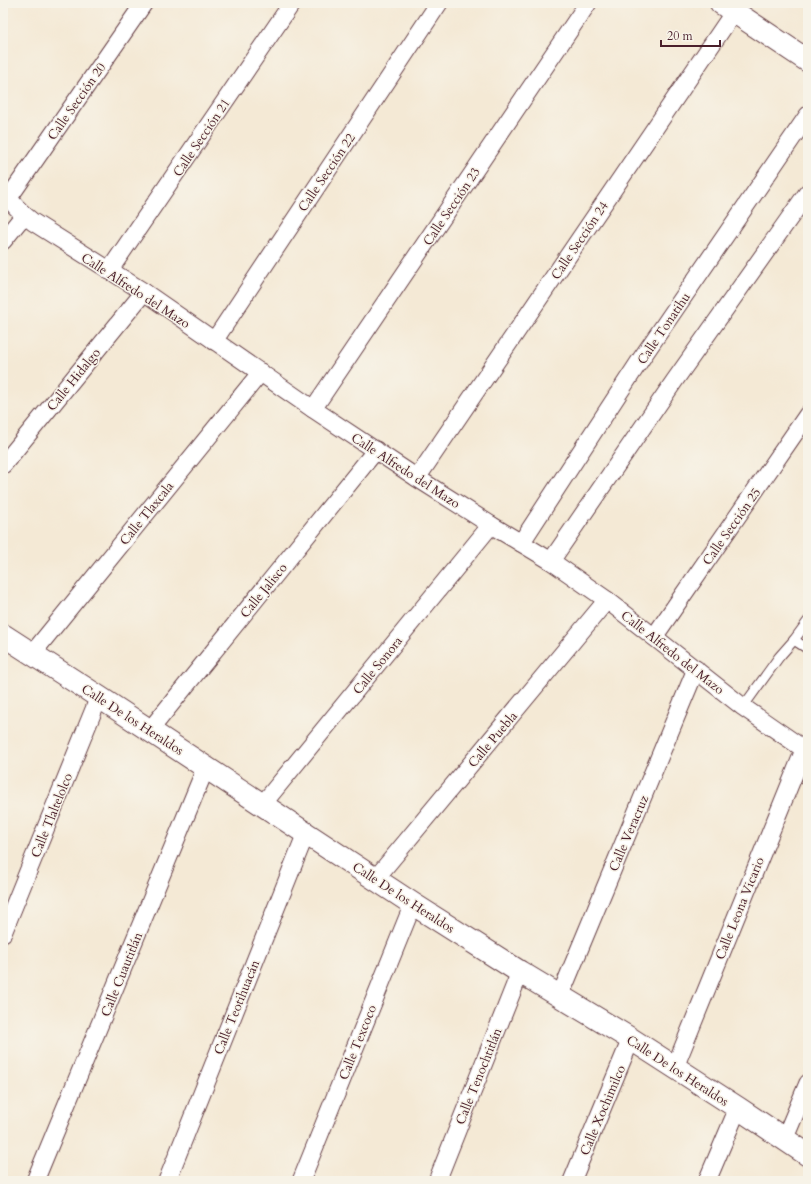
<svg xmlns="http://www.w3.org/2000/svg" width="811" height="1184" viewBox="0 0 811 1184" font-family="Cardo,serif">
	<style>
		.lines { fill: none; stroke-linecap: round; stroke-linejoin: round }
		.service-casing { stroke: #643d44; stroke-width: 11 }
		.minor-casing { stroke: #643d44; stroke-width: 19 }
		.tertiary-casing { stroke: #643d44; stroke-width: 24 }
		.service { stroke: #fff; stroke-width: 9 }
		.minor { stroke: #fff; stroke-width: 17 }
		.tertiary { stroke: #fff; stroke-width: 22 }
		.labels { text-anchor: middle; stroke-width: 3; stroke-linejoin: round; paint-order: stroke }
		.street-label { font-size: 13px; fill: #4a1f2b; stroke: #f7f3e8 }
	</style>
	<rect width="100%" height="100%" fill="#f7f3e8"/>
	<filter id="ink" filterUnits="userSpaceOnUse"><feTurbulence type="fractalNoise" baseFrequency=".025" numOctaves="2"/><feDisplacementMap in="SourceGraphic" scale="8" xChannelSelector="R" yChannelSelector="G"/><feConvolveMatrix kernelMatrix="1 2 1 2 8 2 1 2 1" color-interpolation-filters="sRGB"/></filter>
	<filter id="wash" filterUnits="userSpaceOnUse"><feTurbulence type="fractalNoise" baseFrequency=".012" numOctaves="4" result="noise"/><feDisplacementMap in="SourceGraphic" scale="16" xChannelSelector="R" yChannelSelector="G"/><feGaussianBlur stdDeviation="0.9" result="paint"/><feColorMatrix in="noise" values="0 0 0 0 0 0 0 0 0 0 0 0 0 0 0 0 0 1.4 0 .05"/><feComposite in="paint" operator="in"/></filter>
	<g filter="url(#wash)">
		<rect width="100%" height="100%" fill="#f4e9d5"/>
	</g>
	<g filter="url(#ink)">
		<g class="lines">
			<defs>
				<g id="service">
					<polyline points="794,640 808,649"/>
					<polyline points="743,707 779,657 794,640 808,621"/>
				</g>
				<g id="minor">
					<path d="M3 190C11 203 21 213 33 222L144 292 313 409 417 478 491 525 551 561 607 600 743 707 808 752"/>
					<polyline points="8,199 144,3"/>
					<polyline points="3,241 24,215"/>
					<polyline points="109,271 292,3"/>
					<polyline points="214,341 439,3"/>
					<polyline points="313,409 588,3"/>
					<polyline points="3,465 144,292"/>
					<polyline points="417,478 740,3"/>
					<polyline points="521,543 643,356 808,115"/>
					<polyline points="551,561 675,380 808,192"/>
					<polyline points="654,637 808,414"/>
					<polyline points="32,654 261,372"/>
					<polyline points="150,730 376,450"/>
					<polyline points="262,805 491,525"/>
					<polyline points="376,878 607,600"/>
					<polyline points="3,933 99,697"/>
					<polyline points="560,996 696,669"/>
					<polyline points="675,1067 804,750"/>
					<polyline points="784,1140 808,1083"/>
					<polyline points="35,1181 206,767"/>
					<polyline points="167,1181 306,833"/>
					<polyline points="301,1181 413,904"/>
					<polyline points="437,1181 520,972"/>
					<polyline points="572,1181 631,1039"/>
					<polyline points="707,1181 738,1108"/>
				</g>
				<g id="tertiary">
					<polyline points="721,3 808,61"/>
					<polyline points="3,635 99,697 413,904 520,972 631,1039 738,1108 808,1155"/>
				</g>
			</defs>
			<use href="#service" class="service-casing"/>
			<use href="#minor" class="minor-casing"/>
			<use href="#tertiary" class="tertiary-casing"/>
			<use href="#service" class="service"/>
			<use href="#minor" class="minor"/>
			<use href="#tertiary" class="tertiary"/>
		</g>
	</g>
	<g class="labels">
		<g class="street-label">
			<text transform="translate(76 101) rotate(-55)" y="5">Calle Sección 20</text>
			<text transform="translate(201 137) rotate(-56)" y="5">Calle Sección 21</text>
			<text transform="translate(326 172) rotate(-56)" y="5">Calle Sección 22</text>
			<text transform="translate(451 206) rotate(-56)" y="5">Calle Sección 23</text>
			<text transform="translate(579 240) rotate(-56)" y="5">Calle Sección 24</text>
			<text transform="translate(136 290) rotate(33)" y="5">Calle Alfredo del Mazo</text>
			<text transform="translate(663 328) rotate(-56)" y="5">Calle Tonatihu</text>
			<text transform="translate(73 379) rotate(-51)" y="5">Calle Hidalgo</text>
			<text transform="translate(406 470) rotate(33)" y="5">Calle Alfredo del Mazo</text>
			<text transform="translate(146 513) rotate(-51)" y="5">Calle Tlaxcala</text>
			<text transform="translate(731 526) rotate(-55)" y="5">Calle Sección 25</text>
			<text transform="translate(263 590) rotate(-51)" y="5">Calle Jalisco</text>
			<text transform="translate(673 652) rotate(38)" y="5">Calle Alfredo del Mazo</text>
			<text transform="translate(377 665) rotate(-51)" y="5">Calle Sonora</text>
			<text transform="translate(133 719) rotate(33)" y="5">Calle De los Heraldos</text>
			<text transform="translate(492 739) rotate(-50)" y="5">Calle Puebla</text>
			<text transform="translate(51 815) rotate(-68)" y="5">Calle Tlaltelolco</text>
			<text transform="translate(628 833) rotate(-67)" y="5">Calle Veracruz</text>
			<text transform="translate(404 897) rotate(33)" y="5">Calle De los Heraldos</text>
			<text transform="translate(739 908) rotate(-68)" y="5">Calle Leona Vicario</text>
			<text transform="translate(121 974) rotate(-68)" y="5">Calle Cuautitlán</text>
			<text transform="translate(236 1007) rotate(-68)" y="5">Calle Teotihuacán</text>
			<text transform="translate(357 1042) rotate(-68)" y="5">Calle Texcoco</text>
			<text transform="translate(678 1070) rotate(33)" y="5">Calle De los Heraldos</text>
			<text transform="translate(478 1076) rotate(-68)" y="5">Calle Tenochtitlán</text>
			<text transform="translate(602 1110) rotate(-67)" y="5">Calle Xochimilco</text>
		</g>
	</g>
	<rect width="811" height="1184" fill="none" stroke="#f7f3e8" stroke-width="16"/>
	<path d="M661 40v6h59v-6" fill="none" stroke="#4a1f2b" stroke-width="2"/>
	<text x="667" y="40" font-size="12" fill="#4a1f2b" stroke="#f7f3e8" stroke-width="3" paint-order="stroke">20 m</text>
</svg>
